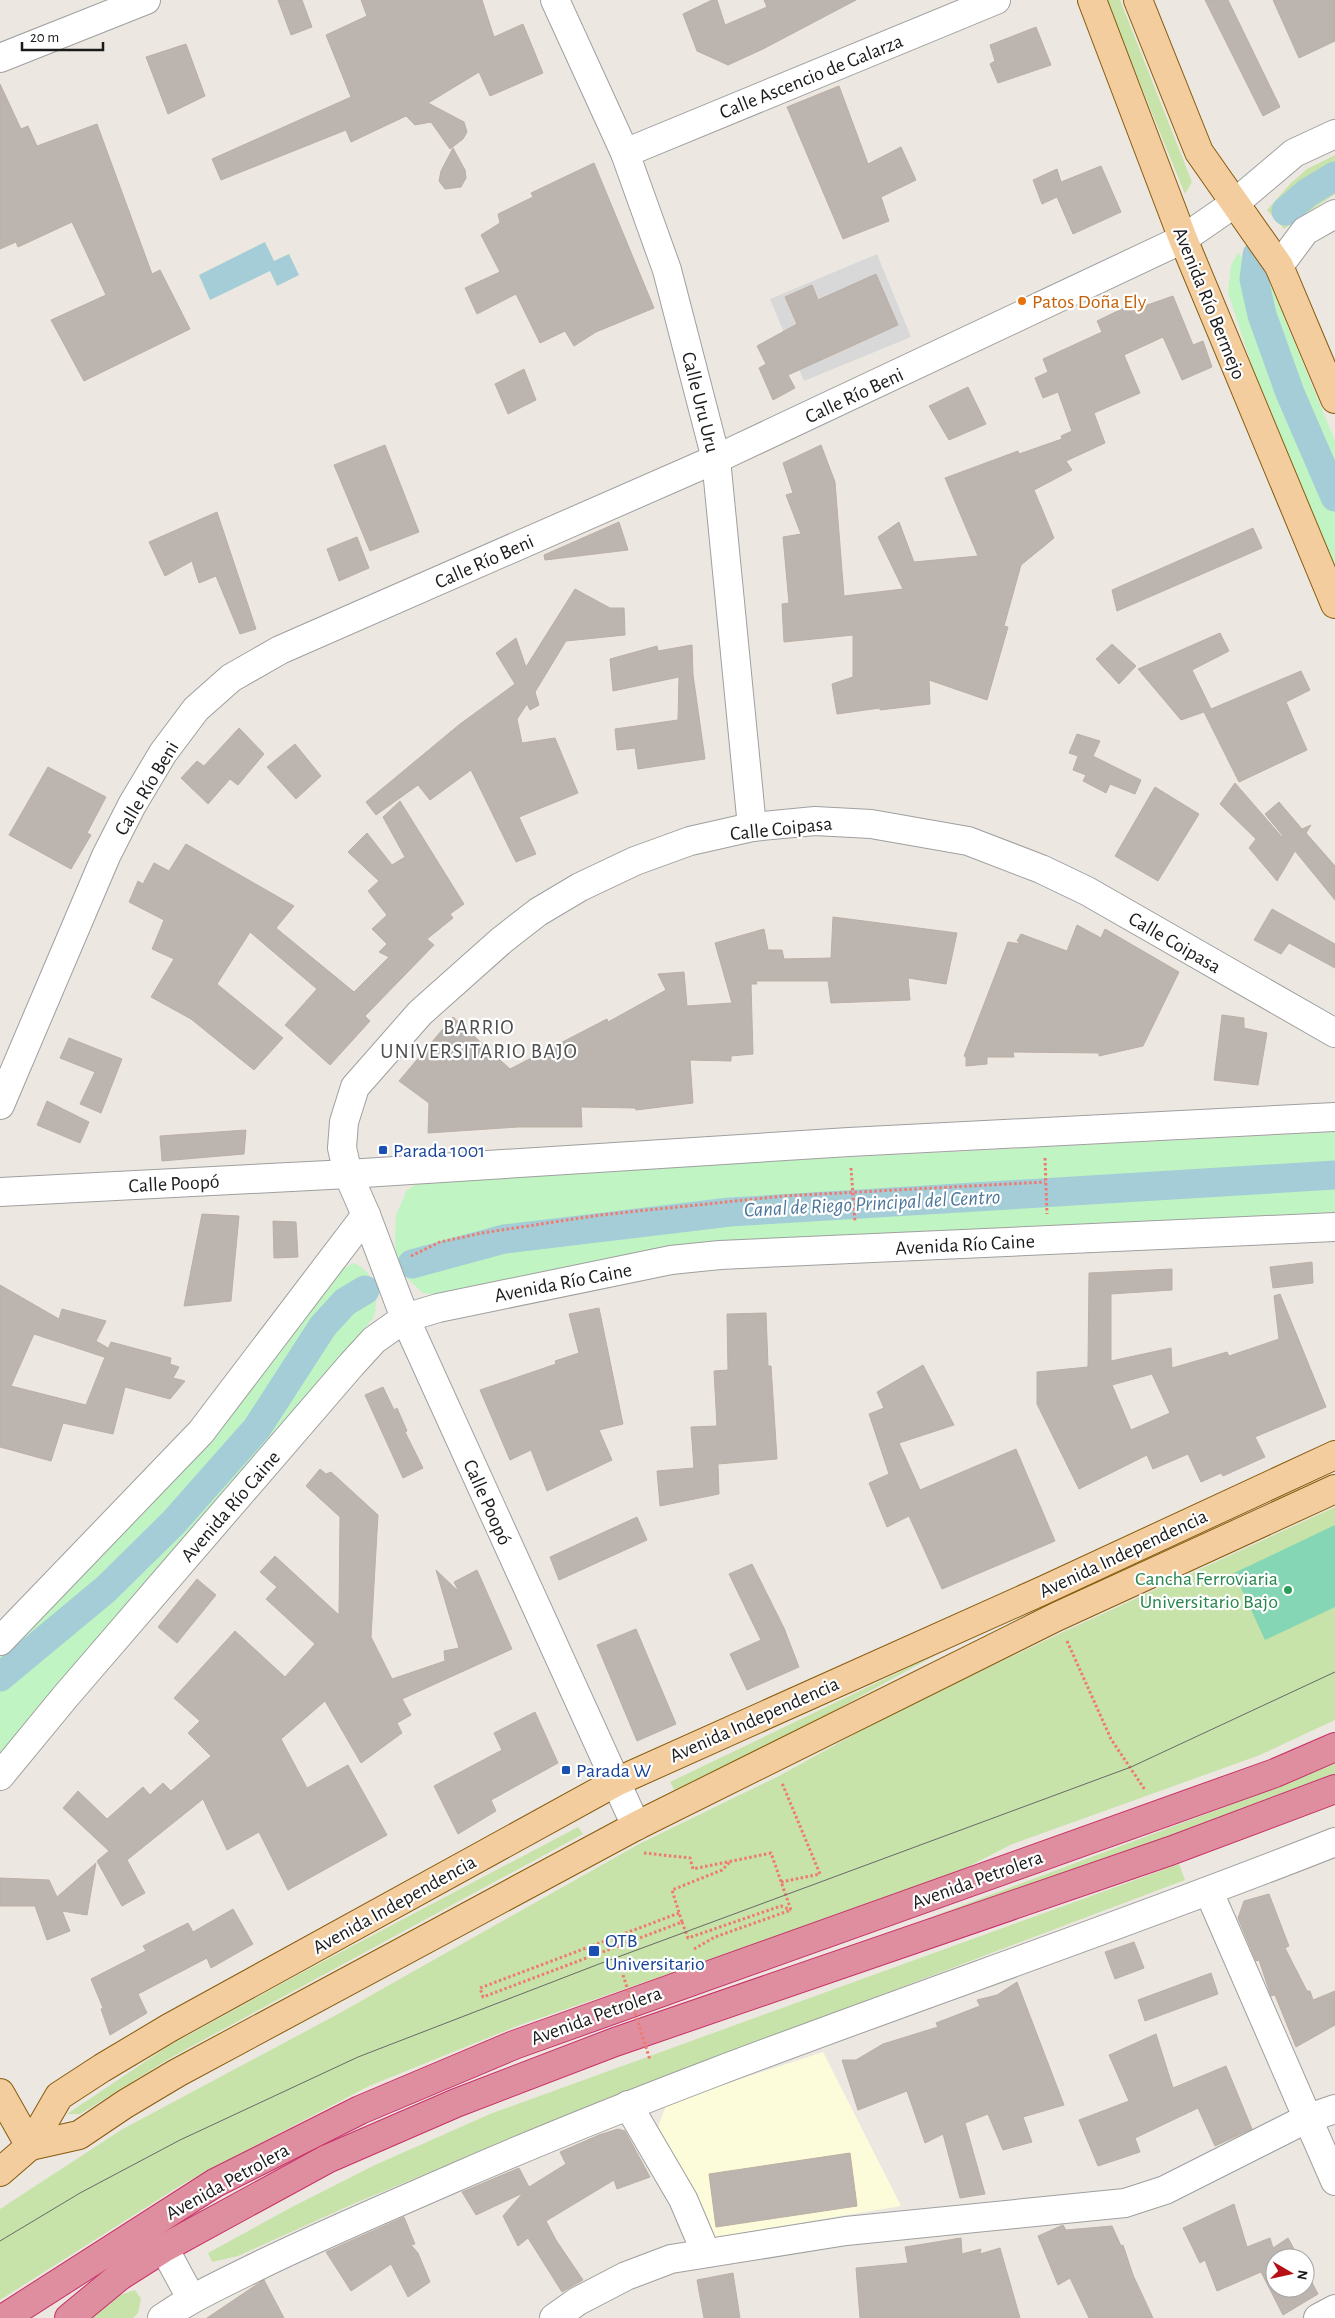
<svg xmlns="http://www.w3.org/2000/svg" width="1335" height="2318" viewBox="0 0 1335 2318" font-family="'Alegreya Sans',sans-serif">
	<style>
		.residential { fill: #d9d8d8 }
		.education { fill: #fcfbda }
		.grass { fill: #c7e3aa }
		.park { fill: #c0f4c3 }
		.pitch { fill: #84d6b5 }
		.water { fill: #a4cdd7 }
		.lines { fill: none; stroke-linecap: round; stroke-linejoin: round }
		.canal { stroke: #a4cdd7; stroke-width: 29 }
		.building { fill: #bcb4ae; stroke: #bcafa5; fill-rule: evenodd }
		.minor-casing { stroke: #9f9f9f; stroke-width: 30 }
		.major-casing { stroke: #875b0b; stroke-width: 30 }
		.highway-casing { stroke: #c83068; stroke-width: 30 }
		.path { stroke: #ee7a70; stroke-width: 3; stroke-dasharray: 2.5 2.5; stroke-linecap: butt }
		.minor { stroke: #fff; stroke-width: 28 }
		.major { stroke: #f4cd9e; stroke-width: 28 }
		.highway { stroke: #de8e9f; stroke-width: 28 }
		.tram { stroke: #696969; stroke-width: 1 }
		.path-bridge { stroke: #ee7a70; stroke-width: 3; stroke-dasharray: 2.5 2.5; stroke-linecap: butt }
		.food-dot { fill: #e8710a; stroke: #fff; stroke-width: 2 }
		.transit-dot { fill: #1a4fb4; stroke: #fff; stroke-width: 2 }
		.leisure-dot { fill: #2e9e5b; stroke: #fff; stroke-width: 2 }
		.labels { text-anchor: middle; stroke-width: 4.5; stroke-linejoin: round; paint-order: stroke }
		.street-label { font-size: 20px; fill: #1b1b1b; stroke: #fff }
		.food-label { font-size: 20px; fill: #c56008; stroke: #fff; text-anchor: start }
		.transit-label { font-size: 20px; fill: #164399; stroke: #fff; text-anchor: start }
		.leisure-label { font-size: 20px; fill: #27864d; stroke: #fff; text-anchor: end }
		.neighbourhood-label { font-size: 21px; letter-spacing: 1px; fill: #4e4e4e; stroke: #fff }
		.water-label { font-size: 21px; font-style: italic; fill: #4d769b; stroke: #fff }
	</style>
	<rect width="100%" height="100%" fill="#ece8e1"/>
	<polygon class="residential" points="877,254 911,337 804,381 770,299"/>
	<polygon class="education" points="823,2052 901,2206 710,2238 656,2133 667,2103"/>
	<g class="grass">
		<polygon points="1106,0 1120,0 1192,182 1185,194"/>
		<polygon points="1335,155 1335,194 1284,229 1267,210 1290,184 1307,169"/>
		<polygon points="1335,1507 1335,1720 1260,1755 1010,1845 947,1878 520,2025 369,2086 183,2184 0,2300 0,2209 121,2130 338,2014 639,1844 779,1776 895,1712 1063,1632"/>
		<polygon points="945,1650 830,1713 676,1793 670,1782"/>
		<polygon points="1335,1763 1335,1777 1166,1840 931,1917 1230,1805"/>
		<polygon points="578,1827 583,1834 172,2057 80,2114 67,2114 167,2047 305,1971"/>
		<polygon points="1179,1864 1185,1880 616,2095 353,2204 238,2256 212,2262 208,2253 292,2207 375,2165 490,2114"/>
		<polygon points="135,2290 141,2299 138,2313 133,2318 90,2318 120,2295"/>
	</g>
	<g class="park">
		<polygon points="1238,253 1272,288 1335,441 1335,568 1253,369 1228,293 1231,265"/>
		<polygon points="1335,1132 1335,1212 678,1248 534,1273 467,1290 437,1295 423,1293 407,1278 396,1253 395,1238 396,1215 407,1190 416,1184 433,1179"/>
		<path d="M354 1263C376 1273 379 1296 374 1317L0 1757V1655L121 1531 287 1342 344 1268Z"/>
	</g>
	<polygon class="pitch" points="1335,1525 1335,1607 1265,1640 1234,1573"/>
	<polygon class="water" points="265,242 274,261 289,254 299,275 277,286 270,271 210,300 199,275"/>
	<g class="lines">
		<g class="canal">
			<polyline points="1286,211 1307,193 1335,176"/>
			<polyline points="1257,255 1254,279 1262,315 1290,393 1335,497"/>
			<polyline points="412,1264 504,1239 730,1212 1335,1175"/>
			<polyline points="0,1677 106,1589 173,1523 257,1428 323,1326 345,1302 365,1290"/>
		</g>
	</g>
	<g class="building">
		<polygon points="278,0 302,0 312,27 291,35"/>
		<polygon points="361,0 482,0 494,37 523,24 543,73 490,96 479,72 428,103 464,122 467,132 463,139 450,149 431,122 415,125 406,116 351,142 346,130 221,180 212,159 351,97 326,35 367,16"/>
		<polygon points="712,0 717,0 725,25 767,7 764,0 856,0 763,49 728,65 697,51 683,14"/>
		<polygon points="1205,0 1228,0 1280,107 1263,116"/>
		<polygon points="1273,0 1335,0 1335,41 1299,58"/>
		<polygon points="1036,27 1051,65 998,83 990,64 995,61 990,45"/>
		<polygon points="186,44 205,96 168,114 146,57"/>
		<polygon points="0,84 21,129 28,126 37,146 97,124 152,274 160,270 190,329 84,381 51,320 106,295 72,222 18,247 16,242 0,249"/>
		<polygon points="839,86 868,164 901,147 916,180 881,197 889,221 843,239 787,107"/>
		<polygon points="453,148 465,170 466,178 461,187 445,189 439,181 441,171"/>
		<polygon points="594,163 654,308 596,332 574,346 565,331 540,343 516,294 477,314 465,288 500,272 481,235 500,223 498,214 533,197 531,193"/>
		<polygon points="1101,166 1121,212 1073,234 1057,197 1042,204 1033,180 1057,169 1061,182"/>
		<polygon points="876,274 898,325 788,375 795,388 773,400 759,368 766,364 757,346 797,324 785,297 812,285 818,300"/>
		<polygon points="1173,296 1193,345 1203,341 1212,367 1182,380 1163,337 1124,355 1140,393 1094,413 1105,443 1066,461 1072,470 1034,490 1054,538 1021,565 1004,626 1008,627 987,700 929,680 930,704 880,710 880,708 837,714 832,684 853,677 853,635 784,642 782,604 789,603 783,537 801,534 786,495 793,493 783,463 821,445 835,482 844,596 903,589 878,537 899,522 914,562 978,556 945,478 1018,451 1019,454 1062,439 1061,436 1072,431 1058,392 1043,398 1035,378 1048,372 1043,359 1102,332 1097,321 1128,306 1130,311"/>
		<polygon points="524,369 536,400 508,414 495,384"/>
		<polygon points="968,387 986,424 949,440 929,406"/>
		<polygon points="385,445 419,532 370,551 334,465"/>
		<polygon points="217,512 256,629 240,634 216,576 199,583 192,561 165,576 149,542"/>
		<polygon points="619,522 628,550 545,560 544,555"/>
		<polygon points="1253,528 1262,548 1117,611 1112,590"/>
		<polygon points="357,537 369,568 339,581 327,549"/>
		<polygon points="575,589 610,608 624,608 625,635 566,641 535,692 539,705 530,710 527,704 517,719 522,743 555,738 578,793 519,817 536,854 516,862 471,770 430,800 418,785 376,815 366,802 460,724 515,684 496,653 516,638 526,667"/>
		<polygon points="1220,633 1229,651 1192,670 1211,709 1301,671 1310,690 1286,702 1307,750 1239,782 1204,712 1181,720 1138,669"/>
		<polygon points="1112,644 1136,666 1119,684 1096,659"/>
		<polygon points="692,645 693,675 705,759 638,769 635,748 617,750 615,729 678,720 679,677 613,691 610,659 657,646 658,651"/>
		<polygon points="239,728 264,754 238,785 230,779 208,804 181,778 197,761 204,766"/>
		<polygon points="1077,734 1100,741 1093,756 1141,780 1135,794 1110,784 1106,793 1083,781 1086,775 1073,770 1078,756 1069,753"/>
		<polygon points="295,744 321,776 296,799 267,767"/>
		<polygon points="48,767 106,797 87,833 91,835 71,869 9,835"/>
		<polygon points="1235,783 1282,837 1283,836 1265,814 1279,802 1302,829 1311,825 1306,833 1335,866 1335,900 1295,851 1277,881 1249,848 1256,839 1220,804"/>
		<polygon points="1155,787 1199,814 1158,881 1115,856"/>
		<polygon points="400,801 464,904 450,914 453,918 427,939 434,945 365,1016 370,1021 330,1065 285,1025 317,989 250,932 217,984 283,1038 254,1070 191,1019 151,997 174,959 152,949 164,920 129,902 138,881 143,884 154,863 169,871 186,844 294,906 276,928 354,992 389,957 379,952 387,944 372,929 387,915 368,891 379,881 348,852 367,833 392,865 405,857 383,817"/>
		<polygon points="1272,909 1335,944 1335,968 1289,943 1281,954 1254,940"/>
		<polygon points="833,917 957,933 946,984 908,978 910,1000 831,1003 828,981 756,981 757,984 751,984 753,1054 731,1056 731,1061 690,1060 693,1103 636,1110 635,1108 581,1107 582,1127 518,1127 428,1133 429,1103 399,1081 453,1017 510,1069 607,1019 608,1022 666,990 658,974 684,972 687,1006 732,1003 715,943 764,929 768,950 782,950 784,959 831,958"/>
		<polygon points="1077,925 1101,938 1105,929 1179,972 1143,1046 1099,1056 1099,1053 1013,1052 1014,1057 987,1057 987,1064 966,1066 966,1057 964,1056 1008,942 1021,944 1017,941 1021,934 1067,951"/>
		<polygon points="1222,1015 1244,1018 1244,1028 1267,1033 1258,1085 1214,1080"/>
		<polygon points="69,1038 122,1059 101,1113 80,1104 95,1072 60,1058"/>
		<polygon points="47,1101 89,1122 80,1143 37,1125"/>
		<polygon points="246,1130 244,1154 162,1161 160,1136"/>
		<polygon points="202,1214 239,1216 231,1301 184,1306"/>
		<polygon points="273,1221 296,1222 298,1257 274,1258"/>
		<polygon points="1312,1262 1313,1283 1273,1288 1270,1267"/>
		<path d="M1172 1269V1290L1111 1294V1361L1171 1348 1172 1368 1227 1352 1229 1356 1279 1339 1274 1296 1280 1294 1326 1407 1255 1437 1265 1457 1223 1476 1221 1473 1201 1482 1188 1454 1153 1469 1147 1455 1079 1489 1037 1404V1372L1088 1367 1089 1273ZM1152 1374 1170 1413 1131 1430 1112 1385Z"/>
		<polygon points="0,1285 59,1319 62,1309 106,1321 96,1341 108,1348 104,1357 34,1334 11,1386 86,1405 111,1342 171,1358 170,1364 179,1367 173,1378 185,1381 170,1399 125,1387 113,1434 63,1423 51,1461 0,1447"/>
		<polygon points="599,1308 623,1424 599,1430 612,1460 547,1491 531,1450 510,1460 480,1390 556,1364 555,1361 579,1353 569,1314"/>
		<polygon points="766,1313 768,1366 771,1366 777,1459 718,1464 719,1494 660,1506 657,1471 694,1468 691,1427 717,1426 714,1371 728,1370 727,1314"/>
		<polygon points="923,1365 954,1425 899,1443 920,1490 1016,1449 1055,1541 942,1589 909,1516 887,1527 869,1483 889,1474 869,1414 884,1408 877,1392"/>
		<polygon points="383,1387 394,1410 397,1408 407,1431 405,1432 423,1468 403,1478 365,1395"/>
		<polygon points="320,1469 326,1474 331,1472 378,1515 371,1637 392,1679 445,1661 444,1651 459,1648 436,1570 459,1592 454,1582 477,1570 512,1649 402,1699 411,1715 397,1723 402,1733 361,1763 325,1701 281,1739 307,1788 348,1765 387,1835 288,1890 259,1832 227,1850 203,1799 127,1860 145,1893 122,1906 97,1861 109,1851 63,1808 78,1791 107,1819 143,1787 150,1795 163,1783 171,1791 211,1756 188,1733 200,1721 174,1698 235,1631 285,1677 315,1644 266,1599 277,1587 260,1572 275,1556 339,1615 340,1517 306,1486"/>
		<polygon points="637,1517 647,1540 559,1580 550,1557"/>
		<polygon points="752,1564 784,1628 799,1667 747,1690 730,1654 761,1640 729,1574"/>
		<polygon points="197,1579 216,1595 177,1643 158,1627"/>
		<polygon points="636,1629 676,1724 637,1741 597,1645"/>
		<polygon points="535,1712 558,1763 491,1800 496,1811 458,1834 434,1786 502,1750 494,1733"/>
		<polygon points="96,1863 87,1915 62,1911 70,1931 47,1940 35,1906 0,1906 0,1878 49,1880 57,1897"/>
		<polygon points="1269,1894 1289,1946 1285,1948 1307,1991 1310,1991 1313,2000 1335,1991 1335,2025 1296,2047 1275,1995 1271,1996 1259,1960 1256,1961 1238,1918 1244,1901"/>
		<polygon points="233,1909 253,1944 211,1968 207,1958 138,1994 147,2013 110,2035 101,2009 103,2008 91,1979 146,1951 143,1946 188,1923 193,1932"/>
		<polygon points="1134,1942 1144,1968 1115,1979 1105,1952"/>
		<polygon points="1211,1973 1218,1994 1145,2021 1138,2000"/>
		<polygon points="1017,1982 1064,2105 1023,2117 1032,2142 1003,2150 988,2114 965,2123 985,2194 960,2198 943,2134 925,2143 907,2091 858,2110 842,2060 856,2060 883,2044 938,2027 936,2023 980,2006 977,2000 997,1995"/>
		<polygon points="1156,2034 1173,2088 1226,2066 1252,2129 1215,2146 1198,2108 1135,2138 1140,2152 1098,2166 1079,2120 1129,2101 1109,2055"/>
		<polygon points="618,2129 625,2131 650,2177 617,2189 614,2180 546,2221 556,2240 583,2280 562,2292 528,2238 518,2246 503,2216 523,2193 476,2215 462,2192 519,2168 529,2187 566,2164 560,2152 599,2135"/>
		<polygon points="850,2153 857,2206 716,2227 709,2174"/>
		<polygon points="1234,2204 1247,2247 1270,2238 1273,2248 1288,2238 1299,2258 1275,2258 1275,2288 1305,2288 1305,2269 1318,2294 1283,2315 1261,2272 1217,2291 1205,2260 1200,2263 1183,2228"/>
		<polygon points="404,2217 415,2244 411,2245 418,2253 430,2282 408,2297 391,2264 351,2291 326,2252"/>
		<polygon points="1063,2225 1066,2230 1112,2226 1121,2246 1123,2245 1133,2275 1153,2318 1089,2318 1070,2278 1058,2285 1038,2236"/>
		<polygon points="961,2238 962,2254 981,2249 980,2254 1000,2248 1020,2318 860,2318 856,2268 908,2263 905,2247"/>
		<polygon points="733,2273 740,2318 704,2318 697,2280"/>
		<polygon points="264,2280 284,2318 207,2318 256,2285"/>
	</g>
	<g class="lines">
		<defs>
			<g id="minor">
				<polyline points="555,0 625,153 667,270 716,459 752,827"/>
				<polyline points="0,58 146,0"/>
				<polyline points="625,153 996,0"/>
				<polyline points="1279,266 1305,231 1335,214"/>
				<polyline points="0,1105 106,856 132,805 163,753 196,709 231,678 280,650 716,459 1183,239 1235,203 1294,153 1335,134"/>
				<polyline points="0,1192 348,1174 849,1142 1335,1117"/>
				<polyline points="0,1641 201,1432 366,1215"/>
				<polyline points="0,1776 65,1697 352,1364 374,1340 405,1318 438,1308 671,1260 720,1255 1335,1227"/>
				<polyline points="636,1826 405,1318 366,1215 348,1174 342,1148 344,1122 355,1087 420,1013 502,940 538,912 580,887 635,861 690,841 752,827 815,821 871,824 968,841 1041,869 1087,891 1335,1033"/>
				<polyline points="1209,1892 1335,2181"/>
				<polyline points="628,2105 683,2199 706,2253"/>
				<polyline points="164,2248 191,2298"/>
				<path d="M162 2318C194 2296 228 2281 262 2264 326 2233 390 2206 454 2178 742 2052 1043 1958 1335 1842"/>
				<polyline points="554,2318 578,2301 626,2276 671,2259 846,2231 1125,2203 1165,2190 1306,2119 1335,2109"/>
				<polyline points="1318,2318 1335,2309"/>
			</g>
			<g id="major">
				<polyline points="1092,0 1183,239 1335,604"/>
				<polyline points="1138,0 1199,152 1279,266 1335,399"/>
				<polyline points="0,2093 30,2146"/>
				<polyline points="30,2146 79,2135 125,2104 177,2073 636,1826 1056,1617 1335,1489"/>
				<polyline points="0,2172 30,2146 59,2096 102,2068 169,2028 616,1782 1044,1590 1335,1455"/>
			</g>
			<g id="highway">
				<polyline points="4,2318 215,2183 360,2110 514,2045 1275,1773 1335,1747"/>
				<polyline points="69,2318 120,2276 164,2248 327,2159 456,2103 615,2042 1170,1851 1335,1789"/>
			</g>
		</defs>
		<use href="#minor" class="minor-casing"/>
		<use href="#major" class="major-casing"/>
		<use href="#highway" class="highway-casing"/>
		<g class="path">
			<polyline points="1045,1158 1047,1214"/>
			<polyline points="851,1168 855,1222"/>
			<polyline points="411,1256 440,1242 482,1233 600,1215 784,1196 1045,1182"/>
			<polyline points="1067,1641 1111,1739 1145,1790"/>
			<polyline points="644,1853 690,1858 693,1869 771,1853 791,1910 715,1937 694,1949"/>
			<polyline points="781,1882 820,1874 782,1783"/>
			<polyline points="679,1913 480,1988 483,1997 682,1922 672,1890 722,1870 730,1862"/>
			<polyline points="682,1922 688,1938 781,1906 791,1910"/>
		</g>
		<use href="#minor" class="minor"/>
		<use href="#major" class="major"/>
		<use href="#highway" class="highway"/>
		<polyline class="tram" points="0,2241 80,2193 180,2140 358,2057 599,1964 1131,1767 1335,1672"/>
		<polyline class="path-bridge" points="623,1975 650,2060"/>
	</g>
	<circle class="food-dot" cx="1022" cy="301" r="5"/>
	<g class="transit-dot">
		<rect x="378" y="1145" width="10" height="10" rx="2.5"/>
		<rect x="561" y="1765" width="10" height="10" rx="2.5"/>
		<rect x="588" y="1945" width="12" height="12" rx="2.5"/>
	</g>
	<circle class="leisure-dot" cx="1288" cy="1590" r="5"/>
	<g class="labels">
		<g class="street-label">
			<text transform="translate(811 76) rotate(-22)" y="7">Calle Ascencio de Galarza</text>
			<text transform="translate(1210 303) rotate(68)" y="7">Avenida Río Bermejo</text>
			<text transform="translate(854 395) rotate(-25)" y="7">Calle Río Beni</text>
			<text transform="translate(701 402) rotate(76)" y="7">Calle Uru Uru</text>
			<text transform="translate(484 561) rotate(-24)" y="7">Calle Río Beni</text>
			<text transform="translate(146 788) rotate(-59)" y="7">Calle Río Beni</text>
			<text transform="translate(781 828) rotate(-6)" y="7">Calle Coipasa</text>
			<text transform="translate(1175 942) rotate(30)" y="7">Calle Coipasa</text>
			<text transform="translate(174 1183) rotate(-3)" y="7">Calle Poopó</text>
			<text transform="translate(965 1244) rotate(-3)" y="7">Avenida Río Caine</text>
			<text transform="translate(563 1282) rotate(-11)" y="7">Avenida Río Caine</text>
			<text transform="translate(488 1502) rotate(66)" y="7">Calle Poopó</text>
			<text transform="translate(230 1506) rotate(-49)" y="7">Avenida Río Caine</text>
			<text transform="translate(1123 1553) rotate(-25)" y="7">Avenida Independencia</text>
			<text transform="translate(754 1719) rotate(-24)" y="7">Avenida Independencia</text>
			<text transform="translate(977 1879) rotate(-20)" y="7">Avenida Petrolera</text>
			<text transform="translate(394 1904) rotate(-29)" y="7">Avenida Independencia</text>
			<text transform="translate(596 2015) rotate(-20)" y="7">Avenida Petrolera</text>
			<text transform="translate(227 2181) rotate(-29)" y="7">Avenida Petrolera</text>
		</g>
		<g class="food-label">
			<text x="1032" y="308">Patos Doña Ely</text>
		</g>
		<g class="transit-label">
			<text x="393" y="1157">Parada 1001</text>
			<text x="576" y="1777">Parada W</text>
			<text x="605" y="1947">OTB<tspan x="605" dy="23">Universitario</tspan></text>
		</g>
		<g class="leisure-label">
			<text x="1278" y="1585">Cancha Ferroviaria<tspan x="1278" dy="23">Universitario Bajo</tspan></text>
		</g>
		<g class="neighbourhood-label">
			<text x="479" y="1034">BARRIO<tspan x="479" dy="24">UNIVERSITARIO BAJO</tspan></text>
		</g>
		<g class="water-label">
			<text transform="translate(872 1203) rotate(-3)" y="7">Canal de Riego Principal del Centro</text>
		</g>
	</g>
	<g transform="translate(1290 2273) rotate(99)"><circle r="24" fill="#ffffff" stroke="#a4a4a4"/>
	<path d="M0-4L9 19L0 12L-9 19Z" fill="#b70f13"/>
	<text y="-8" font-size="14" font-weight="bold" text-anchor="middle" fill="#1b1b1b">N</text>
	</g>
	<path d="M22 42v8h81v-8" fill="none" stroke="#1b1b1b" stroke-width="2.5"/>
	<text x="30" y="42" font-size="15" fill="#1b1b1b" stroke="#ffffff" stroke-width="4" paint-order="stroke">20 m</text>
</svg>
